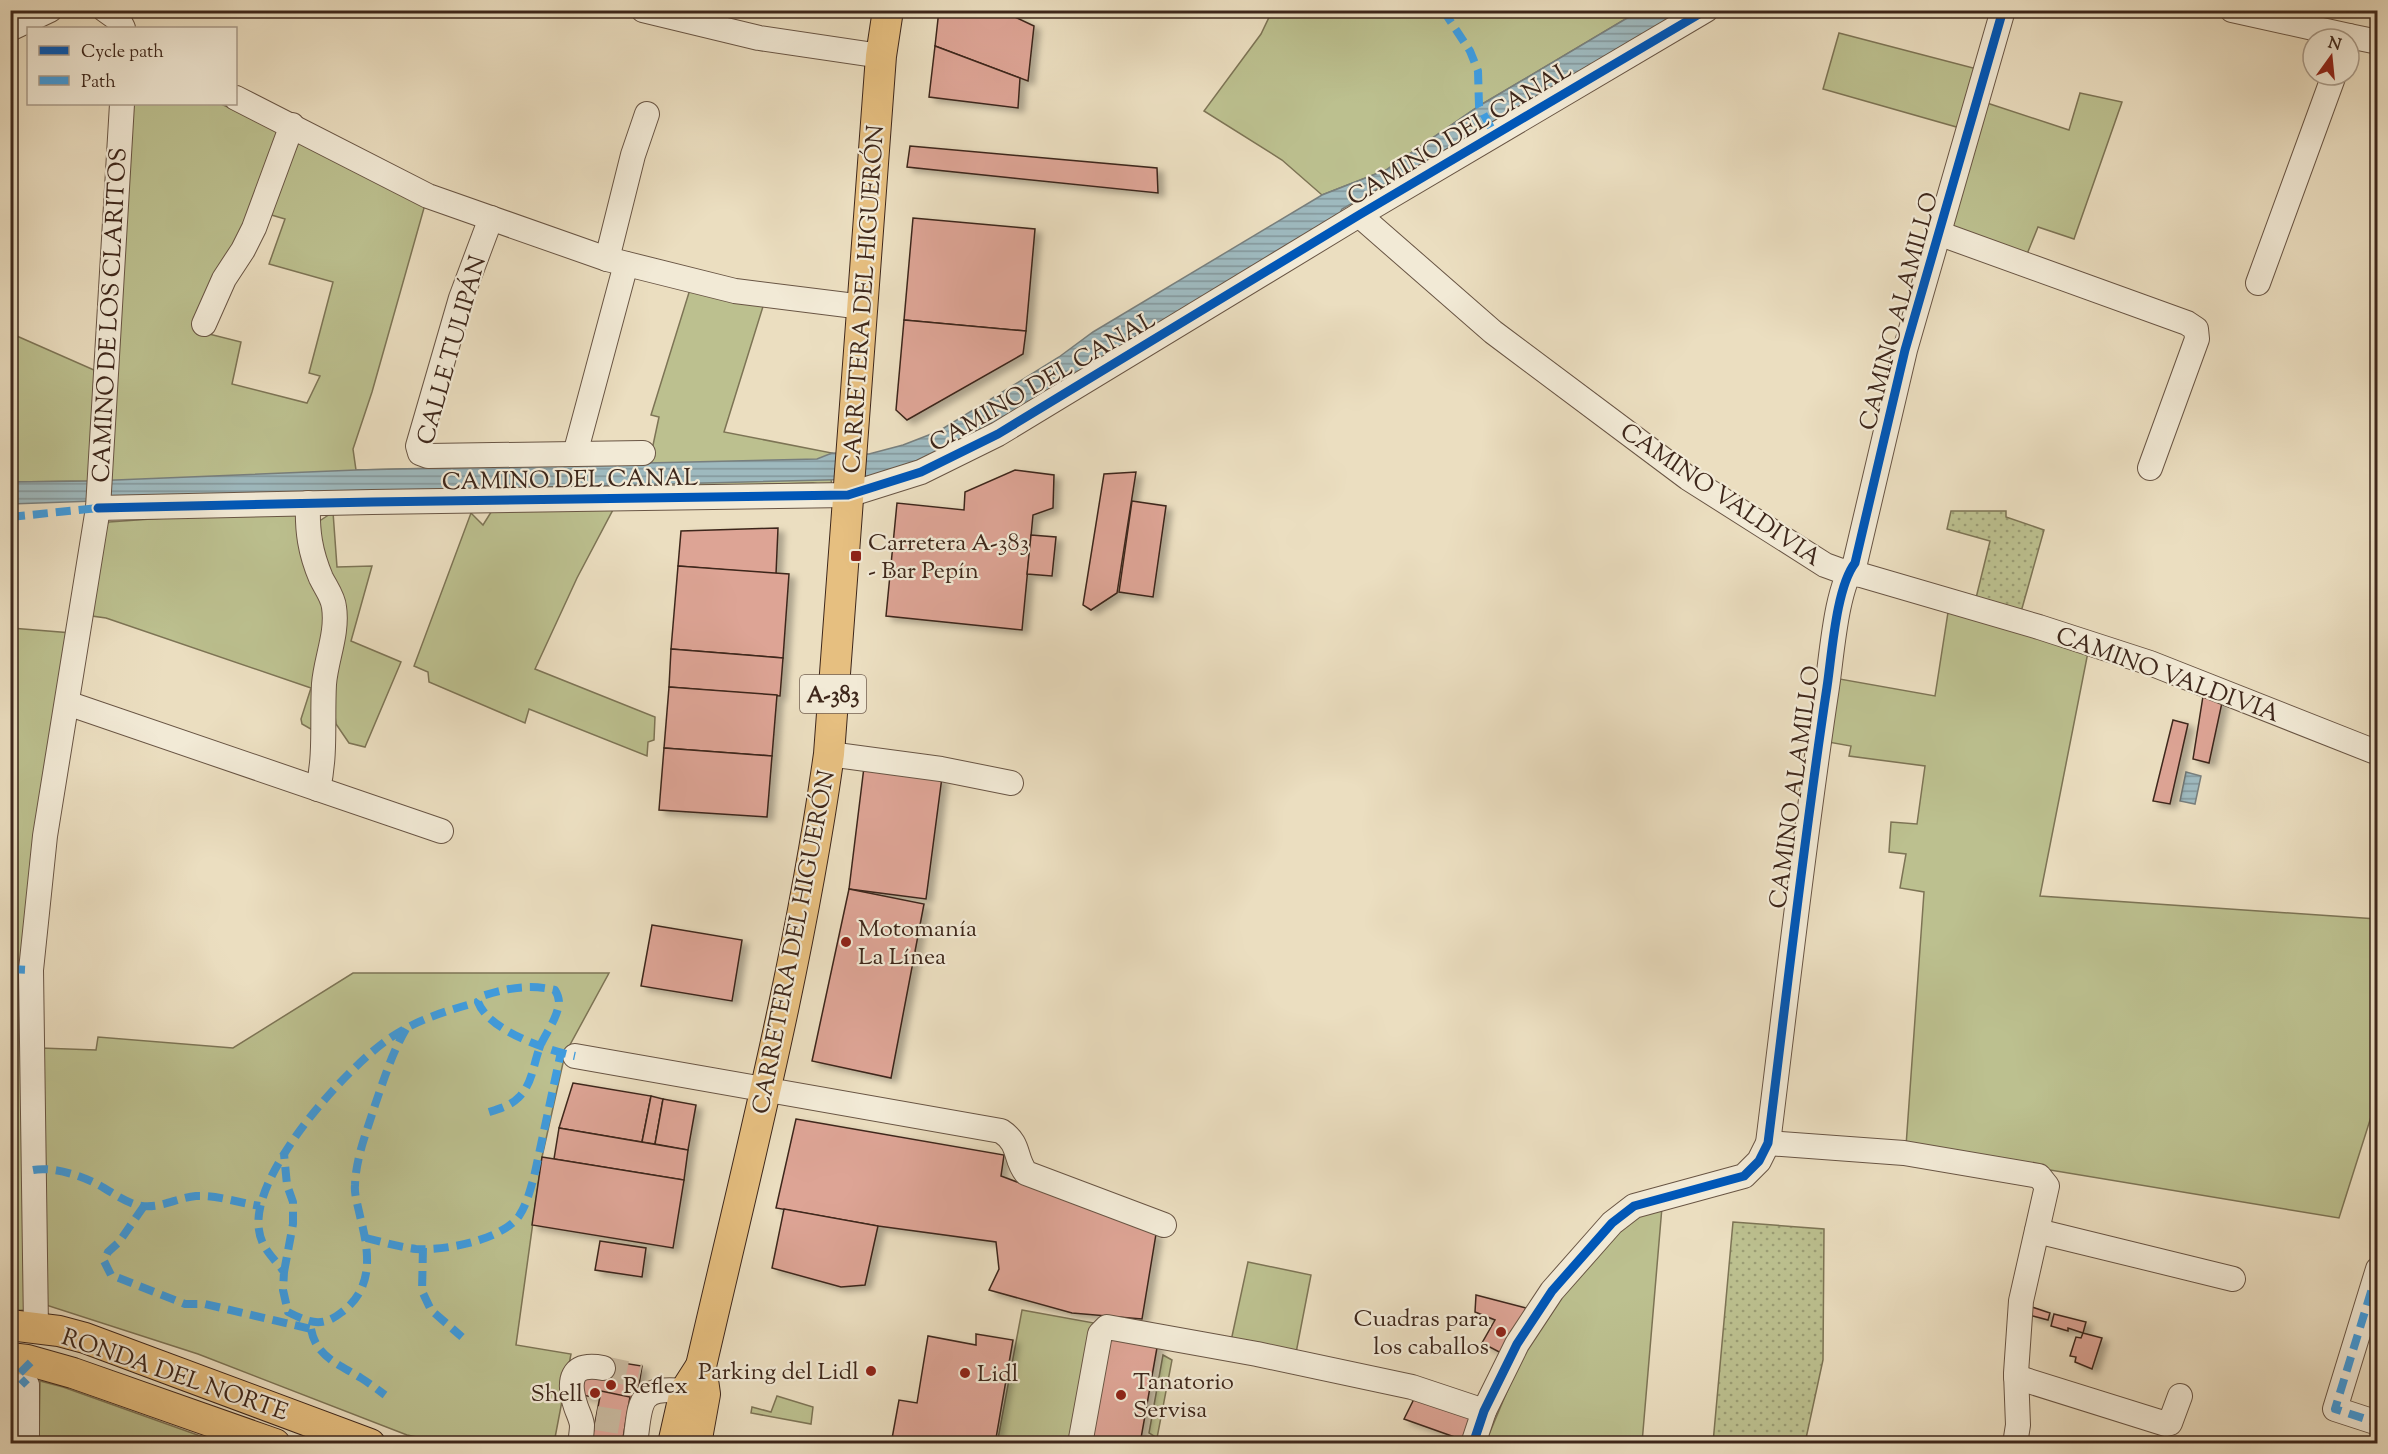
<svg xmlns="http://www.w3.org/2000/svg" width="2388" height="1454" viewBox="0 0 2388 1454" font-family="'Sorts Mill Goudy',serif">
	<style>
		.green { fill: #bcc08f; stroke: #7d7455; stroke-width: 1.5 }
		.garden { fill: url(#garden-dots); stroke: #7d7455; stroke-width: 1.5 }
		.water { fill: url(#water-rules); stroke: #787f7d; stroke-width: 1.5 }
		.building { fill: #dda495; stroke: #3e271b; stroke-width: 1.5; filter: url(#shadow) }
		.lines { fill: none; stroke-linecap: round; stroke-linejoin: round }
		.minor-tunnel { stroke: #c8b99f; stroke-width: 24; stroke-dasharray: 24 12; stroke-linecap: butt }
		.minor-casing { stroke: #695544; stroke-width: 26 }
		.major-casing { stroke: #3e271b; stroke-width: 32 }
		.minor { stroke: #f2ead6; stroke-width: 24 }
		.major { stroke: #e6bf80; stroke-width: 30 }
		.quiet { stroke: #3f9cdf; stroke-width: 8; stroke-dasharray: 15 8; stroke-linecap: butt }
		.cycleway-casing { stroke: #f2ead6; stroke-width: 13 }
		.cycleway { stroke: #0057b8; stroke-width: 9 }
		.poi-dot { fill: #8f2418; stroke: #f2ead6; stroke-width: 2 }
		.labels { text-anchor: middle; stroke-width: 4.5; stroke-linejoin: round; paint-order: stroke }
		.shield { fill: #f2ead6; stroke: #746253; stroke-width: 1.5 }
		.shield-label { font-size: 22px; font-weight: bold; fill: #3e271b }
		.street-label { font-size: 24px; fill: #3e271b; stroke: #f2ead6 }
		.poi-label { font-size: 24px; fill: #3e271b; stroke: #f2ead6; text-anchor: start }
	</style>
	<defs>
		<pattern id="garden-dots" width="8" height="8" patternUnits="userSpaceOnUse" patternTransform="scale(1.5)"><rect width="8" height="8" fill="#bcc08f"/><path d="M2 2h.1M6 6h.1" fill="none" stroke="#9a9c74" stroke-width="1.8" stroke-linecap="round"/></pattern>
		<pattern id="water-rules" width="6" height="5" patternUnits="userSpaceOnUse" patternTransform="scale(1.5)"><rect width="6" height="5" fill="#9eb9be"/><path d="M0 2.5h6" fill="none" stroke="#82969a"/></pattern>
		<filter id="shadow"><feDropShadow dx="6" dy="4" stdDeviation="3" flood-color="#0004"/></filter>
	</defs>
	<rect width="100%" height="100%" fill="#ebdec0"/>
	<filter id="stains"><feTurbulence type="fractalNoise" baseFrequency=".00333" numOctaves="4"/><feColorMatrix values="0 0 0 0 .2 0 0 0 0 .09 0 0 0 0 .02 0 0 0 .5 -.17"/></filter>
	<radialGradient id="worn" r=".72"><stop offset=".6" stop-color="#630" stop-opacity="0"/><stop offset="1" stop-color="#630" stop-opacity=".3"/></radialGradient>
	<g class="green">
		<polygon points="1272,11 1639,11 1479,106 1386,170 1322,195 1282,160 1204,111 1261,34"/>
		<polygon points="1839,33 1977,69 1960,128 1823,89"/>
		<polygon points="2080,93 2122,102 2074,239 2038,227 2025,259 1949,229 1984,102 2069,130"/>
		<polygon points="127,104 221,104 282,131 201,332 241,342 232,384 307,403 320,376 309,373 333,282 269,264 285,219 268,214 300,139 426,201 372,392 353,449 356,470 649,464 659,417 651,415 691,286 765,300 724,432 832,453 830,472 832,486 813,483 102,503"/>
		<polygon points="10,333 94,370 91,481 11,482"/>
		<polygon points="615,506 577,578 535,669 655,717 654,740 648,742 647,756 529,709 525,723 429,682 428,672 414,666 471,513 483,525 493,509"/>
		<polygon points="277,510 293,513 300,519 328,599 316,732 302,724 301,719 311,688 106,618 92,616 99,532 109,522"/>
		<polygon points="333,512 337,567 372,566 351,641 401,662 365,747 349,743 336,724 331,682 325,576 318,522"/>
		<polygon points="1949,606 2089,647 2040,896 2377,919 2377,1098 2339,1218 1906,1146 1924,892 1900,888 1906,854 1889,852 1891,822 1917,824 1925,766 1849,756 1851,746 1828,742 1840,679 1935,696"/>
		<polygon points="11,628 72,633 52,745 25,1310 11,1311"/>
		<polygon points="353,973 609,973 565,1054 542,1157 516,1345 571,1354 554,1443 446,1443 407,1435 198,1354 46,1305 41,1048 96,1050 98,1037 233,1048"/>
		<polygon points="1662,1207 1642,1443 1485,1444 1526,1346 1569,1286 1625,1226 1639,1215"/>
		<polygon points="1248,1262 1311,1275 1296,1353 1231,1341"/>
		<polygon points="1022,1310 1094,1323 1072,1443 997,1444"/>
		<polygon points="1163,1355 1172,1360 1157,1438 1149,1433"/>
		<polygon points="40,1381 63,1387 220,1443 39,1443"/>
		<polygon points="777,1396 813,1407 811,1424 751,1413 752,1407 771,1412"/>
	</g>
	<g class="garden">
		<polygon points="1951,511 2006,511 2006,517 2044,530 2021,612 1976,598 1990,541 1947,529"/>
		<polygon points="1733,1222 1824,1229 1823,1360 1805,1443 1713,1443"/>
	</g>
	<g class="water">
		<polygon points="1639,11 1690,11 1342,209 1339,215 978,439 866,479 345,492 11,504 10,482 91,481 356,470 817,459 832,453 869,454 903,445 939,431 1059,357 1093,332 1322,195 1386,170 1479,106"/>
		<polygon points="2186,772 2201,776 2195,804 2180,801"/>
	</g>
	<g class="building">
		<polygon points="939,10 1000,10 1034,26 1028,81 935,46"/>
		<polygon points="935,46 1020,78 1018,108 929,97"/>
		<polygon points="910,146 1157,168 1158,193 907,167"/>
		<polygon points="913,218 1035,229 1026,331 904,320"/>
		<polygon points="904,320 1026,331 1023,354 907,420 896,410"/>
		<polygon points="1015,470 1054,475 1053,508 1033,515 1022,630 886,616 897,503 964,510 965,492"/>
		<polygon points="1136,472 1117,593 1091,610 1083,605 1104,474"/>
		<polygon points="1132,501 1166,506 1153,597 1119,592"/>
		<polygon points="778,528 776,574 678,566 681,531"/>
		<polygon points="1031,535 1056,537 1052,576 1027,574"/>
		<polygon points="678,566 789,574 783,658 671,649"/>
		<polygon points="671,649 783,658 780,696 669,687"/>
		<polygon points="669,687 777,695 772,756 664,748"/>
		<polygon points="2204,690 2223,698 2209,763 2193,759"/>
		<polygon points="2173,720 2188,724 2170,804 2153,801"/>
		<polygon points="664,748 772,756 767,817 659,810"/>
		<polygon points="864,767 942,777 926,899 849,889"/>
		<polygon points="849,889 924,904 891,1078 812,1061"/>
		<polygon points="652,925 742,940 732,1001 641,986"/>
		<polygon points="573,1083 651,1096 642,1142 559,1128"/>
		<polygon points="651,1096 663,1099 655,1144 642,1142"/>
		<polygon points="663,1099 696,1105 688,1150 655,1144"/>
		<polygon points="796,1119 1004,1155 1001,1176 1156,1234 1142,1319 1072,1313 989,1290 999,1269 996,1242 878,1226 776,1208"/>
		<polygon points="559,1128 688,1150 684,1180 554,1159"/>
		<polygon points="542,1157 684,1180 673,1248 532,1225"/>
		<polygon points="784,1209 878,1226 865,1285 841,1287 772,1268"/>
		<polygon points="600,1241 646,1248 642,1277 595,1270"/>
		<polygon points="1476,1295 1526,1308 1503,1354 1482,1343 1495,1320 1475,1312"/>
		<polygon points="2032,1307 2050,1313 2048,1320 2029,1315"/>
		<polygon points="2054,1314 2086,1322 2083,1333 2068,1328 2068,1331 2051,1326"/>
		<polygon points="1110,1333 1158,1342 1140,1444 1084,1444"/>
		<polygon points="2083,1333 2102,1338 2092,1369 2075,1362 2076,1357 2070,1356 2076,1337 2081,1338"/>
		<polygon points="976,1334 1013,1340 995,1444 891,1444 899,1400 917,1403 928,1336 976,1345"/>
		<polygon points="604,1360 642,1366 636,1404 581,1395 586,1372"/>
		<polygon points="10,1378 16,1378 15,1406 10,1406"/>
		<polygon points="601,1391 630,1397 622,1444 591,1444"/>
		<polygon points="1415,1397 1471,1416 1463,1440 1404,1419"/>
		<polygon points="10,1406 15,1406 16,1426 10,1426"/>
		<rect x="10" y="1426" width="6" height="18"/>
		<polygon points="2024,1436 2048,1444 2024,1444"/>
	</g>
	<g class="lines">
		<g class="minor-tunnel">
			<polyline points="603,1368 640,1376"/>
			<polyline points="596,1418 626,1423"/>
		</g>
		<defs>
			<g id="minor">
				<polyline points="105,10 119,20 123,28"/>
				<polyline points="643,10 759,38 881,56"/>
				<polyline points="2232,10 2349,36 2348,39"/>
				<polyline points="10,29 50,10"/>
				<polyline points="2349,36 2378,42"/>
				<polyline points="236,98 428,196 607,259 735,291 863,307"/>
				<polyline points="1359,215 1493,332 1688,478 1825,565 1847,573 1861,575 2039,627 2150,663 2378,753"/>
				<polyline points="491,218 461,298 418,446 420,453 428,456 643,453"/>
				<polyline points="1938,233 2187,323 2196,329 2197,339 2150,468"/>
				<polyline points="607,259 633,155 647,114"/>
				<polyline points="2258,283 2334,75"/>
				<polyline points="204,324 224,279 243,250 254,228 292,125"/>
				<polyline points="575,454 626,264"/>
				<path d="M308 503C307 531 310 552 321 578 326 588 333 597 334 607 338 633 326 659 324 684 322 720 326 754 318 789"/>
				<polyline points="98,508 372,502 848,495 921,472 998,434 1359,215 1706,10"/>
				<polyline points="67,703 441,831"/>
				<polyline points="829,754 941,769 1011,783"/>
				<path d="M575 1056 1001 1131C1021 1144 1014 1158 1026 1173L1164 1225"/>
				<polyline points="1768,1143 1904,1153 2039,1176 2047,1186 2021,1301 2016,1373 2018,1425 2015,1444"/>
				<polyline points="2037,1231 2233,1279"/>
				<polyline points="2378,1269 2335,1409 2378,1423"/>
				<polyline points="36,1328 31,970 45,836 98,508 122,104"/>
				<polyline points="2016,1377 2166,1424 2170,1423 2180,1396"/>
				<polyline points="21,1379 27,1385 27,1444"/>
				<path d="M580 1444C581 1437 582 1431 582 1425 581 1418 578 1413 576 1407 567 1380 571 1362 603 1368"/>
				<path d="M635 1444C641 1402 636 1386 685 1391"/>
				<polyline points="1080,1444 1100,1334 1107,1327 1257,1354 1412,1387 1484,1411"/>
				<path d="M1473 1444 1484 1411 1517 1344 1552 1291 1612 1223 1634 1206 1744 1176 1759 1161 1768 1143C1787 991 1804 838 1827 687 1832 654 1836 588 1855 563L1905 350 2003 10"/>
			</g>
			<g id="major">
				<polyline points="10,1325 59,1331 85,1338 370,1444"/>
				<polyline points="10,1358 27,1360 73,1373 275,1444"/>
				<polyline points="673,1444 685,1391 701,1366"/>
				<path d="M696 1444 705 1394 701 1366C748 1163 800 961 829 754L881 56 888 10"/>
			</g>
		</defs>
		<use href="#minor" class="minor-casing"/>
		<use href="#major" class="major-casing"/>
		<use href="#minor" class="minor"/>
		<use href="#major" class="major"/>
		<g class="quiet">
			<polyline points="1443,10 1470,51 1478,71 1479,106 1495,135"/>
			<polyline points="10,517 98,508"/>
			<polyline points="10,969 31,970"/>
			<path d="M406 1029C392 1053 384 1079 375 1105 367 1131 356 1157 355 1185 354 1194 358 1206 360 1216 369 1251 375 1287 342 1312 322 1328 310 1323 288 1312L283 1290 284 1272C274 1258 261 1248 259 1230 250 1174 346 1068 390 1038 418 1019 446 1011 478 1002"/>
			<path d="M489 1112C499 1109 510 1106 518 1098 534 1083 533 1061 542 1042 548 1030 557 1018 559 1003 559 998 558 995 555 990 530 984 506 988 482 996L478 1002C489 1031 547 1050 575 1056"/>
			<path d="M33 1170C54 1166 86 1177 104 1188 116 1195 124 1201 137 1205 159 1210 175 1198 196 1196 217 1195 240 1203 260 1206"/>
			<polyline points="144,1206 119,1242 108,1252 104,1261 111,1275 185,1304 205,1304 311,1329 314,1325"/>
			<path d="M366 1238C382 1242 399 1247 416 1249 444 1251 502 1240 519 1216 527 1204 530 1190 534 1177L561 1052"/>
			<polyline points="423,1248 422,1291 431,1310 462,1337"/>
			<polyline points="2378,1269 2335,1409 2378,1423"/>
			<polyline points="284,1272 293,1224 293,1202 287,1185 284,1154"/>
			<path d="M311 1329C316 1357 339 1364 361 1378 369 1383 377 1389 385 1395"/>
			<polyline points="20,1373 32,1361"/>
			<polyline points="21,1379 27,1385"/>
		</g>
		<defs>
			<g id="cycleway">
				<polyline points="98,508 372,502 848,495 921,472 998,434 1359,215 1706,10"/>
				<path d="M1473 1444 1484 1411 1517 1344 1552 1291 1612 1223 1634 1206 1744 1176 1759 1161 1768 1143C1787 991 1804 838 1827 687 1832 654 1836 588 1855 563L1905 350 2003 10"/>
			</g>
		</defs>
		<use href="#cycleway" class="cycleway-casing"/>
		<use href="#cycleway" class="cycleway"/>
	</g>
	<g class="poi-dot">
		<rect x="850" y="550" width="12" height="12" rx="3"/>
		<circle cx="846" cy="942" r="6"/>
		<circle cx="1501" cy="1332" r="6"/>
		<circle cx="871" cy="1371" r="6"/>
		<circle cx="965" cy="1373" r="6"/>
		<circle cx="611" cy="1385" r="6"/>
		<circle cx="595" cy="1393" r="6"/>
		<circle cx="1121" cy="1395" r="6"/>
	</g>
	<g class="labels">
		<rect class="shield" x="800" y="675" width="66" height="38" rx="4.5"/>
		<g class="shield-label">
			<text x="833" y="702">A-383</text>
		</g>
		<g class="street-label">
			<text transform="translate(1459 133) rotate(-31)" y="8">CAMINO DEL CANAL</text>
			<text transform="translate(863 299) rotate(-86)" y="8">CARRETERA DEL HIGUERÓN</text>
			<text transform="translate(1898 311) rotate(-75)" y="8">CAMINO ALAMILLO</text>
			<text transform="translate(109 315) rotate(-87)" y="8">CAMINO DE LOS CLARITOS</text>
			<text transform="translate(451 350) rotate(-74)" y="8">CALLE TULIPÁN</text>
			<text transform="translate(1042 381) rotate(-30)" y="8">CAMINO DEL CANAL</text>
			<text transform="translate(570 479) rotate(-1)" y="8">CAMINO DEL CANAL</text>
			<text transform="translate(1721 494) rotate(34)" y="8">CAMINO VALDIVIA</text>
			<text transform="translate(2168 674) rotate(20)" y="8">CAMINO VALDIVIA</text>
			<text transform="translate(1794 787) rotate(-82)" y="8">CAMINO ALAMILLO</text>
			<text transform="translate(793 942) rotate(-79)" y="8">CARRETERA DEL HIGUERÓN</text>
			<text transform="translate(175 1374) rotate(19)" y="8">RONDA DEL NORTE</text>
		</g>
		<g class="poi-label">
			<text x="868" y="550">Carretera A-383<tspan x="868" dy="28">- Bar Pepín</tspan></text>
			<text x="858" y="936">Motomanía<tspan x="858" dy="28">La Línea</tspan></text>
			<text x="1489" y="1326" text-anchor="end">Cuadras para<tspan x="1489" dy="28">los caballos</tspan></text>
			<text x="859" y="1379" text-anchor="end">Parking del Lidl</text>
			<text x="977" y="1381">Lidl</text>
			<text x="1133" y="1389">Tanatorio<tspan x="1133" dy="28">Servisa</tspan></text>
			<text x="623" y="1393">Reflex</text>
			<text x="583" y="1401" text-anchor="end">Shell</text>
		</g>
	</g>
	<rect width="2388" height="1454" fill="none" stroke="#ebdec0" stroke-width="36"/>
	<rect x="12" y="12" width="2364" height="1430" fill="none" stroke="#3e271b" stroke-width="3"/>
	<rect x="18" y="18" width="2352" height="1418" fill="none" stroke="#3e271b" stroke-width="1.5"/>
	<rect x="27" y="27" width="210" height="78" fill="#f2ead6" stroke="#aa9c8b" stroke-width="1.5"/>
	<rect x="39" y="46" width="30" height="9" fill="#0057b8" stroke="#aa9c8b" stroke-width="1.5"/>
	<text x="81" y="57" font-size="18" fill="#3e271b">Cycle path</text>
	<rect x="39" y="76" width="30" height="9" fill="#3f9cdf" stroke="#aa9c8b" stroke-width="1.5"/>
	<text x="81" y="87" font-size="18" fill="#3e271b">Path</text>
	<g transform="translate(2331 57) rotate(15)"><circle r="28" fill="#f2ead6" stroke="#aa9c8b" stroke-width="1.5"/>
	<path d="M0-4.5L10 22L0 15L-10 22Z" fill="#8f2418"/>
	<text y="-9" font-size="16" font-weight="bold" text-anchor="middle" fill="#3e271b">N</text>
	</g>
	<rect width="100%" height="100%" filter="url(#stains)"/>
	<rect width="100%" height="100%" fill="url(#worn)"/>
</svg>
